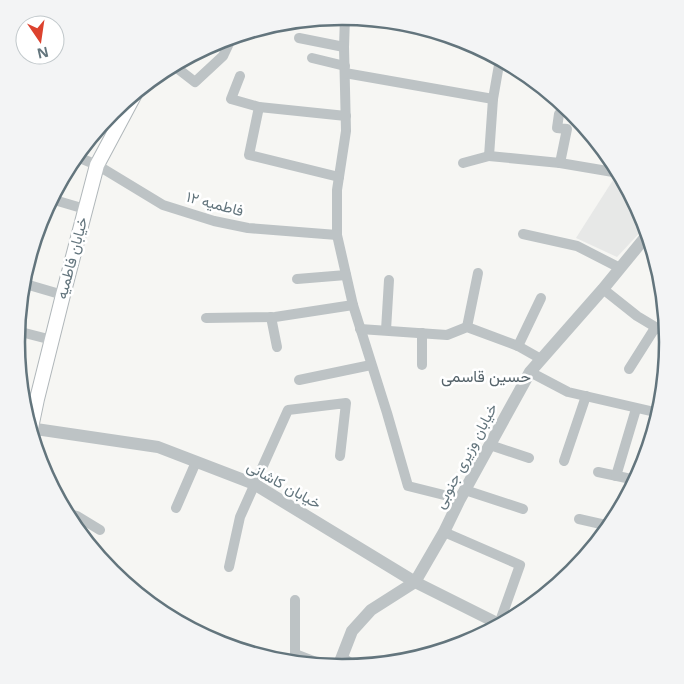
<svg xmlns="http://www.w3.org/2000/svg" width="684" height="684" viewBox="0 0 684 684" font-family="'Noto Sans',Vazirmatn,sans-serif">
	<style>
		.built { fill: #e7e8e7 }
		.lines { fill: none; stroke-linecap: round; stroke-linejoin: round }
		.secondary-casing { stroke: #b0b7ba; stroke-width: 16 }
		.minor { stroke: #bdc3c5; stroke-width: 10 }
		.tertiary { stroke: #bdc3c5; stroke-width: 12 }
		.secondary { stroke: #fff; stroke-width: 14 }
		.labels { text-anchor: middle; stroke-width: 5; stroke-linejoin: round; paint-order: stroke }
		.street-label { font-size: 15px; fill: #63757d; stroke: #fff }
		.neighbourhood-label { font-size: 16px; fill: #546269; stroke: #fff }
		.rim { fill: none; stroke: #63757d; stroke-width: 2.5 }
	</style>
	<rect width="100%" height="100%" fill="#f6f6f3"/>
	<polygon class="built" points="613,180 624,182 643,218 646,226 617,257 576,238"/>
	<g class="lines">
		<defs>
			<polyline id="secondary" points="31,428 37,399 63,295 97,165 136,92"/>
		</defs>
		<use href="#secondary" class="secondary-casing"/>
		<g class="minor">
			<polyline points="345,17 344,47 346,131 337,190 337,235 353,305 387,413 408,486 460,499"/>
			<polyline points="299,38 344,47"/>
			<polyline points="312,58 345,66"/>
			<polyline points="500,59 493,99 489,156 560,163 619,173"/>
			<polyline points="173,65 195,82 223,56 232,37"/>
			<polyline points="345,73 493,99"/>
			<polyline points="240,76 231,99 259,107 346,116"/>
			<polyline points="259,107 249,155 339,177"/>
			<polyline points="559,114 557,128 567,129 560,163"/>
			<polyline points="75,156 97,165 163,205 214,221 248,228 337,235"/>
			<polyline points="463,163 489,156"/>
			<polyline points="51,199 85,209"/>
			<polyline points="523,234 577,246 620,268"/>
			<polyline points="297,279 346,275"/>
			<polyline points="22,283 63,295"/>
			<polyline points="603,289 637,316 667,334"/>
			<polyline points="271,317 277,347"/>
			<polyline points="206,318 275,317 353,305"/>
			<polyline points="467,327 478,273"/>
			<polyline points="360,329 447,335 467,327 518,346 541,359"/>
			<polyline points="386,330 389,280"/>
			<polyline points="17,331 52,340"/>
			<polyline points="518,346 541,298"/>
			<polyline points="422,365 422,333"/>
			<polyline points="629,369 655,328"/>
			<polyline points="530,372 568,392 659,413"/>
			<polyline points="299,380 371,365"/>
			<polyline points="22,396 37,399"/>
			<polyline points="490,445 529,458"/>
			<polyline points="564,461 586,396"/>
			<polyline points="598,472 636,480"/>
			<polyline points="616,476 636,409"/>
			<polyline points="465,490 523,509"/>
			<polyline points="176,508 196,462"/>
			<polyline points="66,513 77,516 100,530"/>
			<polyline points="579,519 610,526"/>
			<polyline points="444,532 520,565 499,624"/>
			<polyline points="229,567 240,517 288,410 346,403 340,456"/>
			<polyline points="295,600 295,654 326,666"/>
			<polyline points="343,658 355,666"/>
		</g>
		<g class="tertiary">
			<polyline points="29,428 158,447 254,484 415,582 501,625"/>
			<polyline points="338,667 352,631 371,610 415,582 444,532 460,499 530,372 603,289 648,234"/>
		</g>
		<use href="#secondary" class="secondary"/>
	</g>
	<g class="labels">
		<g class="street-label">
			<text transform="translate(215 204) rotate(15)" y="5">فاطمیه ۱۲</text>
			<text transform="translate(72 258) rotate(-75)" y="5">خیابان فاطمیه</text>
			<text transform="translate(466 456) rotate(-62)" y="5">خیابان وزیری جنوبی</text>
			<text transform="translate(284 485) rotate(29)" y="5">خیابان کاشانی</text>
		</g>
		<g class="neighbourhood-label">
			<text x="486" y="382">حسین قاسمی</text>
		</g>
	</g>
	<path d="M0 0H684V684H0ZM25 342a317 317 0 1 1 634 0a317 317 0 1 1-634 0Z" fill="#f3f4f5" fill-rule="evenodd"/>
	<path class="rim" d="M25 342a317 317 0 1 1 634 0a317 317 0 1 1-634 0Z"/>
	<g transform="translate(40 40) rotate(167)"><circle r="24" fill="#ffffff" stroke="#c1c8cb"/>
	<path d="M0-4L9 19L0 12L-9 19Z" fill="#dc422e"/>
	<text y="-8" font-size="14" font-weight="bold" text-anchor="middle" fill="#63757d">N</text>
	</g>
</svg>
